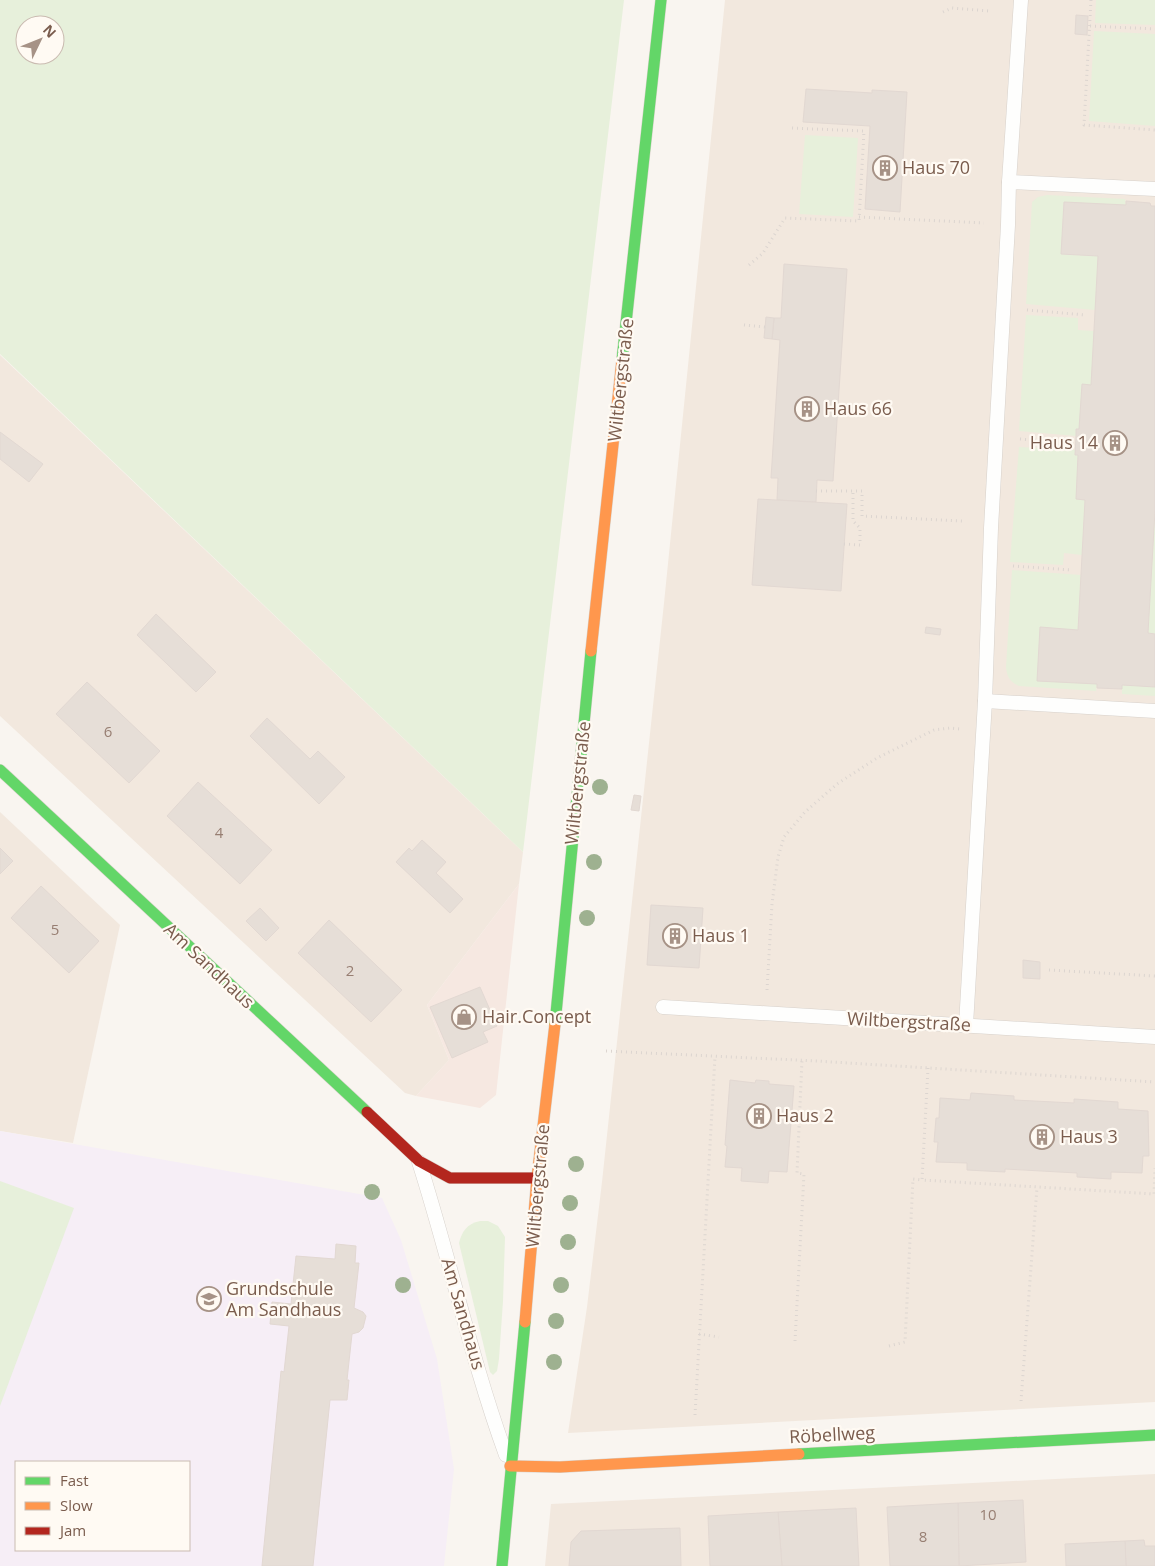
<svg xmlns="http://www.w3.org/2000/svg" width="1155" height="1566" viewBox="0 0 1155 1566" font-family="'Open Sans',sans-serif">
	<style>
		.residential { fill: #f2e8de }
		.commercial { fill: #f6e8e1 }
		.education { fill: #f6eef6; fill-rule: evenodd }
		.green { fill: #e7f0db; fill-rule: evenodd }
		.building { fill: #e6ded7; stroke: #e2d8d2 }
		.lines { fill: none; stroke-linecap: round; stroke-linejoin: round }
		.lane-casing { stroke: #d7d1cb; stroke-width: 15 }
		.fast-casing { stroke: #d9d2cb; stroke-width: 12 }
		.slow-casing { stroke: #d9d2cb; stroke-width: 12 }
		.jam-casing { stroke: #d9d2cb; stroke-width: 12 }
		.path { stroke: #dcd5d0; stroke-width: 3; stroke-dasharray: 1 4; stroke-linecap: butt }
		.lane { stroke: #fefefd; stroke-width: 14 }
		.fast { stroke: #63d668; stroke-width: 11 }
		.slow { stroke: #ff974d; stroke-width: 11 }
		.jam { stroke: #b3261e; stroke-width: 11 }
		.tree { fill: #9eb190 }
		.labels { text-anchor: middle; stroke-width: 4.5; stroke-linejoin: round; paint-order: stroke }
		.number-label { font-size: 15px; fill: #977e72 }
		.poi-label { font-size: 18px; fill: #7a5c4d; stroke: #fffaf3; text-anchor: start }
		.street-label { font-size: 18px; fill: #7a5c4d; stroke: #fffaf3 }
	</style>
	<rect width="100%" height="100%" fill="#f9f5f0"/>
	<g class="residential">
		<polygon points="725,0 1155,0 1155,1402 568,1433 587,1307 602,1182 664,603"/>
		<polygon points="0,355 523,852 519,884 427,1005 449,1060 416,1096 405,1093 0,716"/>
		<polygon points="0,812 120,925 73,1143 0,1131"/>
		<polygon points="1155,1474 1155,1566 545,1566 551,1504"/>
	</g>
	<polygon class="commercial" points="519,884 496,1095 480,1108 416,1096 449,1060 427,1005"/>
	<path class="education" d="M0 1131 382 1198 401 1240 437 1359 454 1469 444 1566H0ZM16 1462H189V1550H16Z"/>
	<g class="green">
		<path d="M0 0H624L523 852 0 354ZM25 25H55V55H25Z"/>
		<polygon points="1096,0 1155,0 1155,25 1095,23"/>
		<polygon points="1094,31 1155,34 1155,126 1089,121"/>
		<polygon points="805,135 858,138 853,217 799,214"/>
		<polygon points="1047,195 1125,199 1126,205 1064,202 1061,254 1098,256 1095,310 1026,304 1032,202 1038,197"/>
		<polygon points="1026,315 1078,318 1078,330 1094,331 1091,385 1082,385 1079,429 1076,429 1076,436 1019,431"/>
		<polygon points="1019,447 1075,450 1075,455 1078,455 1076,499 1085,500 1082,555 1064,553 1063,565 1010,562"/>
		<polygon points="1155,511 1155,634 1148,633"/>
		<path d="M1012 570 1081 575 1078 630 1040 627 1097 684 1096 691 1019 686C1010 682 1007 677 1006 667Z"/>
		<polygon points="1122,685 1155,687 1155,696 1122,694"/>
		<polygon points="0,1181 74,1208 0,1406"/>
		<path d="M480 1221H488L498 1226 505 1237 503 1301 499 1359 497 1371 493 1375 490 1372 459 1243C462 1231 467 1224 480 1221Z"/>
	</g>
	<g class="building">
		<polygon points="1076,15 1088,16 1087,35 1075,34"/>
		<polygon points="806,89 872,93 872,90 907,92 900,212 865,209 870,126 803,122"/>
		<polygon points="1126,201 1150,203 1151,206 1155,206 1155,511 1148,633 1155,634 1155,687 1122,685 1122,689 1097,688 1097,684 1037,681 1040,627 1078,630 1085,500 1076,499 1078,455 1075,455 1076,436 1076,429 1079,429 1082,384 1091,385 1098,256 1061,254 1064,202 1126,205"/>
		<polygon points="784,264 847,269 833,481 817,480 816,502 777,500 778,478 771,478 780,340 772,339 774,318 781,318"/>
		<polygon points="766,317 774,318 772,339 764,338"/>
		<polygon points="0,432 43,464 29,482 0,459"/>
		<polygon points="758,499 847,504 841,591 752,585"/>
		<polygon points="156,614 216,672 196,692 137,635"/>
		<polygon points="926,627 941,629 940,635 925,633"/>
		<polygon points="87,682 160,751 129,783 56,714"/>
		<polygon points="267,718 310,759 318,751 345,777 319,804 250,736"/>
		<polygon points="198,782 272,850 240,884 167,816"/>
		<polygon points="634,795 641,796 639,811 631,810"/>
		<polygon points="422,840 446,862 436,873 463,899 450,913 396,862 409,848 412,851"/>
		<polygon points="0,848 13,861 0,874"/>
		<polygon points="41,886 99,941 69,973 11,918"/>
		<polygon points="651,905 703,908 699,968 647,965"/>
		<polygon points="260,908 279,928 266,941 246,921"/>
		<polygon points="329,920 402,990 371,1022 298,953"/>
		<polygon points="1023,960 1040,962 1040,979 1023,978"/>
		<polygon points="480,987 497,1026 483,1032 488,1042 452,1058 430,1007"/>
		<polygon points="730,1080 755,1083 756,1080 769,1081 769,1084 794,1086 787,1172 769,1171 768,1183 741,1181 742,1168 725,1167 727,1146 725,1145"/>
		<polygon points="971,1093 1014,1096 1014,1100 1074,1103 1074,1099 1118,1102 1118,1109 1148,1111 1149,1156 1143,1156 1142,1173 1111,1172 1111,1179 1077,1177 1077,1173 1005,1169 1005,1172 967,1170 967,1163 936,1162 938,1142 934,1142 936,1118 939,1118 940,1098 970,1100"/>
		<polygon points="336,1244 356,1246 355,1263 359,1263 354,1308 363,1312 366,1316 363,1328 359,1332 352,1334 347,1380 349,1380 347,1400 330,1400 313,1566 262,1566 281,1371 284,1372 289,1326 270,1324 272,1302 291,1304 296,1256 335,1259"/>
		<polygon points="1023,1500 1026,1562 959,1566 958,1503"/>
		<polygon points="958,1503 959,1566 890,1566 887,1507"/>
		<polygon points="856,1508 859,1566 782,1566 778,1512"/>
		<polygon points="778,1512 782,1566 710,1566 708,1516"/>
		<polygon points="680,1528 681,1566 569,1566 571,1542 581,1531"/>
		<polygon points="1144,1540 1145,1546 1155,1546 1155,1566 1126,1566 1125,1541"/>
		<polygon points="1125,1541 1126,1566 1066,1566 1065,1544"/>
	</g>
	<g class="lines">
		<defs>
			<g id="lane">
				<polyline points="1009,182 1155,189"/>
				<polyline points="985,701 1155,711"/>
				<polyline points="663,1007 1155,1037"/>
				<polyline points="966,1025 985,701 991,528 1008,225 1009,182 1021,0"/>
				<path d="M419 1162C450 1259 471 1359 506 1455"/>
			</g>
			<g id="fast">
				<polyline points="622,360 661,0"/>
				<polyline points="0,770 367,1112"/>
				<polyline points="555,1024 591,651"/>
				<polyline points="799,1454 1155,1435"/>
				<polyline points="502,1566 525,1322"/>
			</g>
			<g id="slow">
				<polyline points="591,651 622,360"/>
				<polyline points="525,1322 537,1178 555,1024"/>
				<polyline points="510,1466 560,1467 799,1454"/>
			</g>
			<polyline id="jam" points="367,1112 419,1161 450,1178 537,1178"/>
		</defs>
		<use href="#lane" class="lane-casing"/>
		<use href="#fast" class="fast-casing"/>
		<use href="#slow" class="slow-casing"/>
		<use href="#jam" class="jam-casing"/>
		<g class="path">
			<polyline points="1091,0 1084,125 1155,130"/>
			<polyline points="943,12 952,8 989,11"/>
			<polyline points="1090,26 1155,29"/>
			<polyline points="859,217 984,223"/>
			<polyline points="749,265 763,253 785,218 859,221 864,131 790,128"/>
			<polyline points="1027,310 1086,315"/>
			<polyline points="744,325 765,327"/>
			<polyline points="1020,439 1071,443"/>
			<polyline points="816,491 862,491 862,516 962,521"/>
			<polyline points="844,544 860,545 860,528 853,521 853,491"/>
			<polyline points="1013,566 1072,570"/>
			<polyline points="1049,970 1155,976"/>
			<polyline points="767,990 772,904 778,857 784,837 805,812 837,784 877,758 934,730 950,728 960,729"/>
			<polyline points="606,1051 816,1061 1155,1082"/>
			<polyline points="928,1068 922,1180 1154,1194 1155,1168"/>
			<polyline points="699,1334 719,1337"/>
			<polyline points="795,1341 804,1174 797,1173 802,1060"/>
			<polyline points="889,1346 905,1342 913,1179 922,1180"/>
			<polyline points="1021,1401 1037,1187"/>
			<polyline points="695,1415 715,1056"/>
		</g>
		<use href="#lane" class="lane"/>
		<use href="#fast" class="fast"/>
		<use href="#slow" class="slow"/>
		<use href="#jam" class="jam"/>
	</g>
	<g class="tree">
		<circle cx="600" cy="787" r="8"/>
		<circle cx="594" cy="862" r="8"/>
		<circle cx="587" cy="918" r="8"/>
		<circle cx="576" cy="1164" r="8"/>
		<circle cx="372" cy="1192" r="8"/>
		<circle cx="570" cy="1203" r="8"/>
		<circle cx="568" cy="1242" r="8"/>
		<circle cx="403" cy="1285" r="8"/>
		<circle cx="561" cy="1285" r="8"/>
		<circle cx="556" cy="1321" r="8"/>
		<circle cx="554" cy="1362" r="8"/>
	</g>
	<defs>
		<symbol id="building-ring" viewBox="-11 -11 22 22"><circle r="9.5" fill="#fffaf3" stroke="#a69286" stroke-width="1.5"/><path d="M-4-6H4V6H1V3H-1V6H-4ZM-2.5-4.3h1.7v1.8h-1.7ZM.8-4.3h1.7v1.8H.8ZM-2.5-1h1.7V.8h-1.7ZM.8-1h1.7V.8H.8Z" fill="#a69286"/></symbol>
		<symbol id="shop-ring" viewBox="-11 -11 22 22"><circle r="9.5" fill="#fffaf3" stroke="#a69286" stroke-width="1.5"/><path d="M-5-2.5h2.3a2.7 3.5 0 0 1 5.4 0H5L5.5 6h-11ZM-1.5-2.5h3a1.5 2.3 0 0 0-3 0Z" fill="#a69286"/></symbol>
		<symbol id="school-ring" viewBox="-11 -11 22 22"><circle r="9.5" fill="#fffaf3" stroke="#a69286" stroke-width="1.5"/><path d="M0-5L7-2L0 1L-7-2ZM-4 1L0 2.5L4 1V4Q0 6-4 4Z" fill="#a69286"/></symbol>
	</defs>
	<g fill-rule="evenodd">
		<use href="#building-ring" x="871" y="154" width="28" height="28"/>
		<use href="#building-ring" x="793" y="395" width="28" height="28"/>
		<use href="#building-ring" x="1101" y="429" width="28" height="28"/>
		<use href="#building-ring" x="661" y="922" width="28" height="28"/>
		<use href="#shop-ring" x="450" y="1003" width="28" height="28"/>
		<use href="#building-ring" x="745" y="1102" width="28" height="28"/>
		<use href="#building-ring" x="1028" y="1123" width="28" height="28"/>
		<use href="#school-ring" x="195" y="1285" width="28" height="28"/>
	</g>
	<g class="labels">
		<g class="number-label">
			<text x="108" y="737">6</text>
			<text x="219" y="838">4</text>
			<text x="55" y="935">5</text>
			<text x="350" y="976">2</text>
			<text x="988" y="1520">10</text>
			<text x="923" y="1542">8</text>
		</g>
		<g class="poi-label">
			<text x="902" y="174">Haus 70</text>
			<text x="824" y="415">Haus 66</text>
			<text x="1098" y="449" text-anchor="end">Haus 14</text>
			<text x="692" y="942">Haus 1</text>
			<text x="482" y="1023">Hair.Concept</text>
			<text x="776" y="1122">Haus 2</text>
			<text x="1060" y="1143">Haus 3</text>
			<text x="226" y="1295">Grundschule<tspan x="226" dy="21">Am Sandhaus</tspan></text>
		</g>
		<g class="street-label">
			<text transform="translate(621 380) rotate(-84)" y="6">Wiltbergstraße</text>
			<text transform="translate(578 783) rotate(-84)" y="6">Wiltbergstraße</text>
			<text transform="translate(209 966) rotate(43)" y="6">Am Sandhaus</text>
			<text transform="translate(909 1022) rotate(3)" y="6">Wiltbergstraße</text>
			<text transform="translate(538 1186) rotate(-85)" y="6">Wiltbergstraße</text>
			<text transform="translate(463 1314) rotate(74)" y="6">Am Sandhaus</text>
			<text transform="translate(832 1435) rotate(-3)" y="6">Röbellweg</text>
		</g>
	</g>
	<rect x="15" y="1461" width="175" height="90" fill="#fffaf3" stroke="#cabbb1"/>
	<rect x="25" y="1477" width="25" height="8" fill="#63d668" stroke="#cabbb1"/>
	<text x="60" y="1486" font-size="15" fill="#7a5c4d">Fast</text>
	<rect x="25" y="1502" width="25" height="8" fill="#ff974d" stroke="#cabbb1"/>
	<text x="60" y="1511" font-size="15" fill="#7a5c4d">Slow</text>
	<rect x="25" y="1527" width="25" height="8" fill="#b3261e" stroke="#cabbb1"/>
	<text x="60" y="1536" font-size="15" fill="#7a5c4d">Jam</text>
	<g transform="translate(40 40) rotate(47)"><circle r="24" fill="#fffaf3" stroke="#cabbb1"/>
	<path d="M0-4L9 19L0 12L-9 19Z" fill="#a69286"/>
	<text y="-8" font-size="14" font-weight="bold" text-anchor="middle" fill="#7a5c4d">N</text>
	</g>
</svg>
